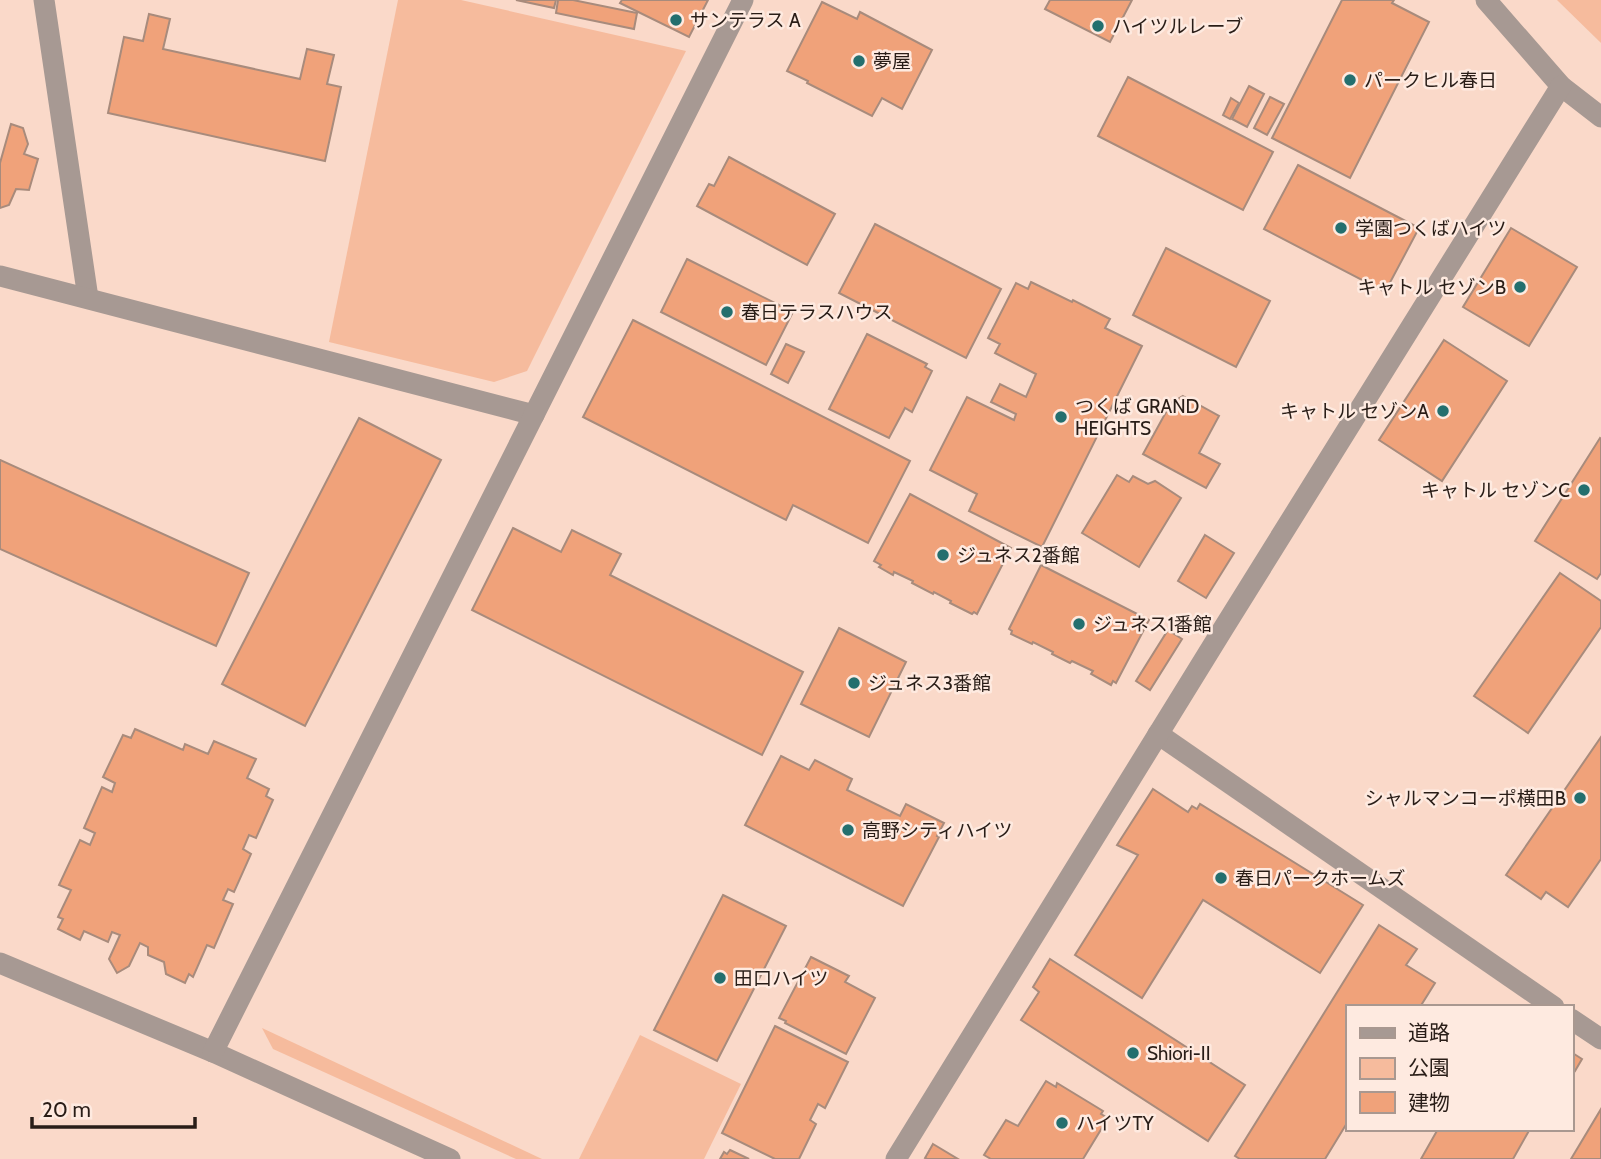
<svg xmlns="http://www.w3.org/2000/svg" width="1601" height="1159" viewBox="0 0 1601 1159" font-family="Cabin,'Noto Sans JP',sans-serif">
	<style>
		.green { fill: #f6bb9d }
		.building { fill: #f0a27a; stroke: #a88b7c; stroke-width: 2 }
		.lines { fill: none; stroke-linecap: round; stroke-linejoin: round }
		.minor { stroke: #a79993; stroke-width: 21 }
		.poi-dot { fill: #246f6e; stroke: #feeae0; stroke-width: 2.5 }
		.labels { text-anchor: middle; stroke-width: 5; stroke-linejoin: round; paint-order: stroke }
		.poi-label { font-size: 19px; fill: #291d17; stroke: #feeae0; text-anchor: start }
	</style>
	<rect width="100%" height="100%" fill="#fad9c9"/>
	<g class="green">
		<polygon points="398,0 461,0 686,51 527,371 494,382 329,342"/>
		<polygon points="1557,0 1601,0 1601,43"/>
		<polygon points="262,1028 542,1159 516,1159 273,1049"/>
		<polygon points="640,1035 741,1084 704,1159 579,1159"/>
	</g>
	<g class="building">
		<polygon points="516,0 556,0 554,8"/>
		<polygon points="558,0 573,0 637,13 634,29 556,13"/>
		<polygon points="622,0 708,0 689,37 620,3"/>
		<polygon points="1050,0 1132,0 1110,42 1045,9"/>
		<polygon points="1342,0 1394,0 1392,3 1429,22 1350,178 1272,138"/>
		<polygon points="822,2 857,19 860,12 932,50 902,109 882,98 872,116 807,83 808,81 787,71"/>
		<polygon points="149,14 170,19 163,49 300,79 307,49 334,55 327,84 341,87 325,161 108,113 124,37 143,41"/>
		<polygon points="1128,77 1273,152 1243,210 1098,136"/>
		<polygon points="1249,86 1264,94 1247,127 1232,119"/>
		<polygon points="1270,97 1284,104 1267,135 1254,128"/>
		<polygon points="1231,98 1239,103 1230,119 1223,115"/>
		<polygon points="11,124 23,128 28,144 24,154 38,159 29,190 16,189 9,205 0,208 0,163"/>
		<polygon points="729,157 835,214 807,265 697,206 709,184 714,186"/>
		<polygon points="1298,165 1419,228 1385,292 1264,229"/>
		<polygon points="875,224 1001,289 966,358 839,293"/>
		<polygon points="1511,228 1577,267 1529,346 1463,307"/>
		<polygon points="1166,248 1270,301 1236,367 1133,315"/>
		<polygon points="687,259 793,312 766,365 661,312"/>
		<polygon points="1031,282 1072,302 1073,300 1110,319 1105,328 1142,346 1042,547 969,511 977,494 930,470 967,397 1014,420 1016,414 991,402 1000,384 1026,397 1036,374 995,353 1000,344 988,338 1016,283 1028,289"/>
		<polygon points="633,320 910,461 868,543 793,505 786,520 583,417"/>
		<polygon points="867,334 927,364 925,367 932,371 912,412 905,408 889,438 829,409"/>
		<polygon points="1444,340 1507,381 1442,481 1379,440"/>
		<polygon points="786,344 804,352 788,383 771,374"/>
		<polygon points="1183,396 1219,416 1199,453 1220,464 1206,488 1143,454 1171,403"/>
		<polygon points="359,418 441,460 305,726 222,684"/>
		<polygon points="1600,438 1601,439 1601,573 1597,579 1535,541"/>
		<polygon points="0,460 249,573 216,646 0,549"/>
		<polygon points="1117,475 1129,482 1133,476 1148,484 1155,481 1181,498 1139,567 1082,533"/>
		<polygon points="910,494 1011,548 977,614 974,612 972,614 950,603 951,601 934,592 933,594 912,583 913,581 894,572 893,575 879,567 881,565 874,561"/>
		<polygon points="513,528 561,552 572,530 621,554 610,575 803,672 762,755 472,610"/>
		<polygon points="1205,535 1234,553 1206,598 1178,581"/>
		<polygon points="1041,565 1149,620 1116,683 1113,681 1111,685 1091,674 1093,671 1072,661 1070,663 1052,654 1053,652 1033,642 1032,644 1011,634 1012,631 1009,629"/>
		<polygon points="1560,573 1601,601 1601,627 1528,733 1474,696"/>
		<polygon points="839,628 906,662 869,737 801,704"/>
		<polygon points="1168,630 1182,639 1150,690 1136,681"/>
		<polygon points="135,729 183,750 185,744 208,754 214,741 256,759 247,778 269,789 266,796 273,800 256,838 249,835 243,849 251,854 234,892 228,889 223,900 233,904 214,948 207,945 193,977 189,974 185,983 166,974 164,962 148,955 148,947 140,943 129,966 117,973 109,959 120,935 112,932 108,942 84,931 80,940 58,929 63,919 58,917 71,890 59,885 80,840 90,845 95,833 84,828 102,787 112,792 115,783 103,777 123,735 131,738"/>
		<polygon points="1601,737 1601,859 1568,907 1546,892 1541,899 1506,875"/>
		<polygon points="781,756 809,770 815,760 852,779 847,790 900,816 906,804 944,823 937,836 939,837 903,906 745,825"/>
		<polygon points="1153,789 1188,812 1192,806 1197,809 1200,804 1363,905 1320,973 1203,900 1142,998 1075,955 1138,855 1117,845"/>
		<polygon points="723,895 786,926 717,1061 654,1030"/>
		<polygon points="1379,925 1417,949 1406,965 1435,983 1420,1007 1347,1007 1347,1123 1325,1159 1240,1159 1235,1156"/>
		<polygon points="811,957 849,976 845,982 875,998 846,1054 785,1023 786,1021 779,1018"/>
		<polygon points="1050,959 1245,1085 1208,1141 1021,1020 1039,992 1033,987"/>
		<polygon points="775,1026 848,1062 825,1108 818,1104 810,1120 816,1124 799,1159 775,1159 722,1133"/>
		<polygon points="1571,1052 1582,1059 1575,1071 1571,1068"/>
		<polygon points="1046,1081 1056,1087 1057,1083 1103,1111 1101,1114 1108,1118 1083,1159 991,1159 984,1155 1006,1120 1018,1126"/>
		<polygon points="1601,1109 1601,1159 1571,1159"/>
		<polygon points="1438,1129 1530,1129 1513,1159 1421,1159"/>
		<polygon points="933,1144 958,1159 927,1159 925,1158"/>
		<polygon points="730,1150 749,1159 720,1159 724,1152 727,1154"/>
	</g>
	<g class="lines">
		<g class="minor">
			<polyline points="44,0 88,298"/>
			<polyline points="1486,0 1561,86 1601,117"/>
			<polyline points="0,276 534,415"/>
			<polyline points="1158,734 1554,1007"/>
			<polyline points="0,963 213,1052 450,1159"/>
			<polyline points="1571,1019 1601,1039"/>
			<polyline points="213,1052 743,0"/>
			<polyline points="896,1159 1223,629 1561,86"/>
		</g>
	</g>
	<g class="poi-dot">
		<circle cx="676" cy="20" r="7"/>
		<circle cx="1098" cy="26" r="7"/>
		<circle cx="859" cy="61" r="7"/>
		<circle cx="1350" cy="80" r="7"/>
		<circle cx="1341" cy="228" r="7"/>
		<circle cx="1520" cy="287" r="7"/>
		<circle cx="727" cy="312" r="7"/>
		<circle cx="1443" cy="411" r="7"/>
		<circle cx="1061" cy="417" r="7"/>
		<circle cx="1584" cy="490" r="7"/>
		<circle cx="943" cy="555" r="7"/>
		<circle cx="1079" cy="624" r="7"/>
		<circle cx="854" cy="683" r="7"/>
		<circle cx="1580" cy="798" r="7"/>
		<circle cx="848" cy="830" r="7"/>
		<circle cx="1221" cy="878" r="7"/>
		<circle cx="720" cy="978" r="7"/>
		<circle cx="1133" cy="1053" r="7"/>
		<circle cx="1062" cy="1123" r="7"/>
	</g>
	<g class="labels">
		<g class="poi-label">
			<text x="690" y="27">サンテラス A</text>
			<text x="1112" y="33">ハイツルレーブ</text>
			<text x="873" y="68">夢屋</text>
			<text x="1364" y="87">パークヒル春日</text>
			<text x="1355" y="235">学園つくばハイツ</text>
			<text x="1506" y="294" text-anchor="end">キャトル セゾンB</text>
			<text x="741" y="319">春日テラスハウス</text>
			<text x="1075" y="413">つくば GRAND<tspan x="1075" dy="22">HEIGHTS</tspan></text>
			<text x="1429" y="418" text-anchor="end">キャトル セゾンA</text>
			<text x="1570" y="497" text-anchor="end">キャトル セゾンC</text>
			<text x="957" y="562">ジュネス2番館</text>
			<text x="1093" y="631">ジュネス1番館</text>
			<text x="868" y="690">ジュネス3番館</text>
			<text x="1566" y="805" text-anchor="end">シャルマンコーポ横田B</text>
			<text x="862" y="837">高野シティハイツ</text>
			<text x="1235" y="885">春日パークホームズ</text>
			<text x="734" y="985">田口ハイツ</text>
			<text x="1147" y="1060">Shiori-II</text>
			<text x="1076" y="1130">ハイツTY</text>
		</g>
	</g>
	<rect x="1346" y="1005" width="228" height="126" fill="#feeae0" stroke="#a99890" stroke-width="2"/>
	<rect x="1360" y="1028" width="35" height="10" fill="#a79993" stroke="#a99890" stroke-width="2"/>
	<text x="1408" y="1040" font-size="21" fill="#291d17">道路</text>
	<rect x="1360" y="1058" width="35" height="21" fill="#f6bb9d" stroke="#a99890" stroke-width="2"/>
	<text x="1408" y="1075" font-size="21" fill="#291d17">公園</text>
	<rect x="1360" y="1092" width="35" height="21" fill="#f0a27a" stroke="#a99890" stroke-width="2"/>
	<text x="1408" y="1110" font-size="21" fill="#291d17">建物</text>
	<path d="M32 1117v10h163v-10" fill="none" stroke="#291d17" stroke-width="3.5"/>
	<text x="42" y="1117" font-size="21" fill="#291d17" stroke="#feeae0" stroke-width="5" paint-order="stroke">20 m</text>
</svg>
